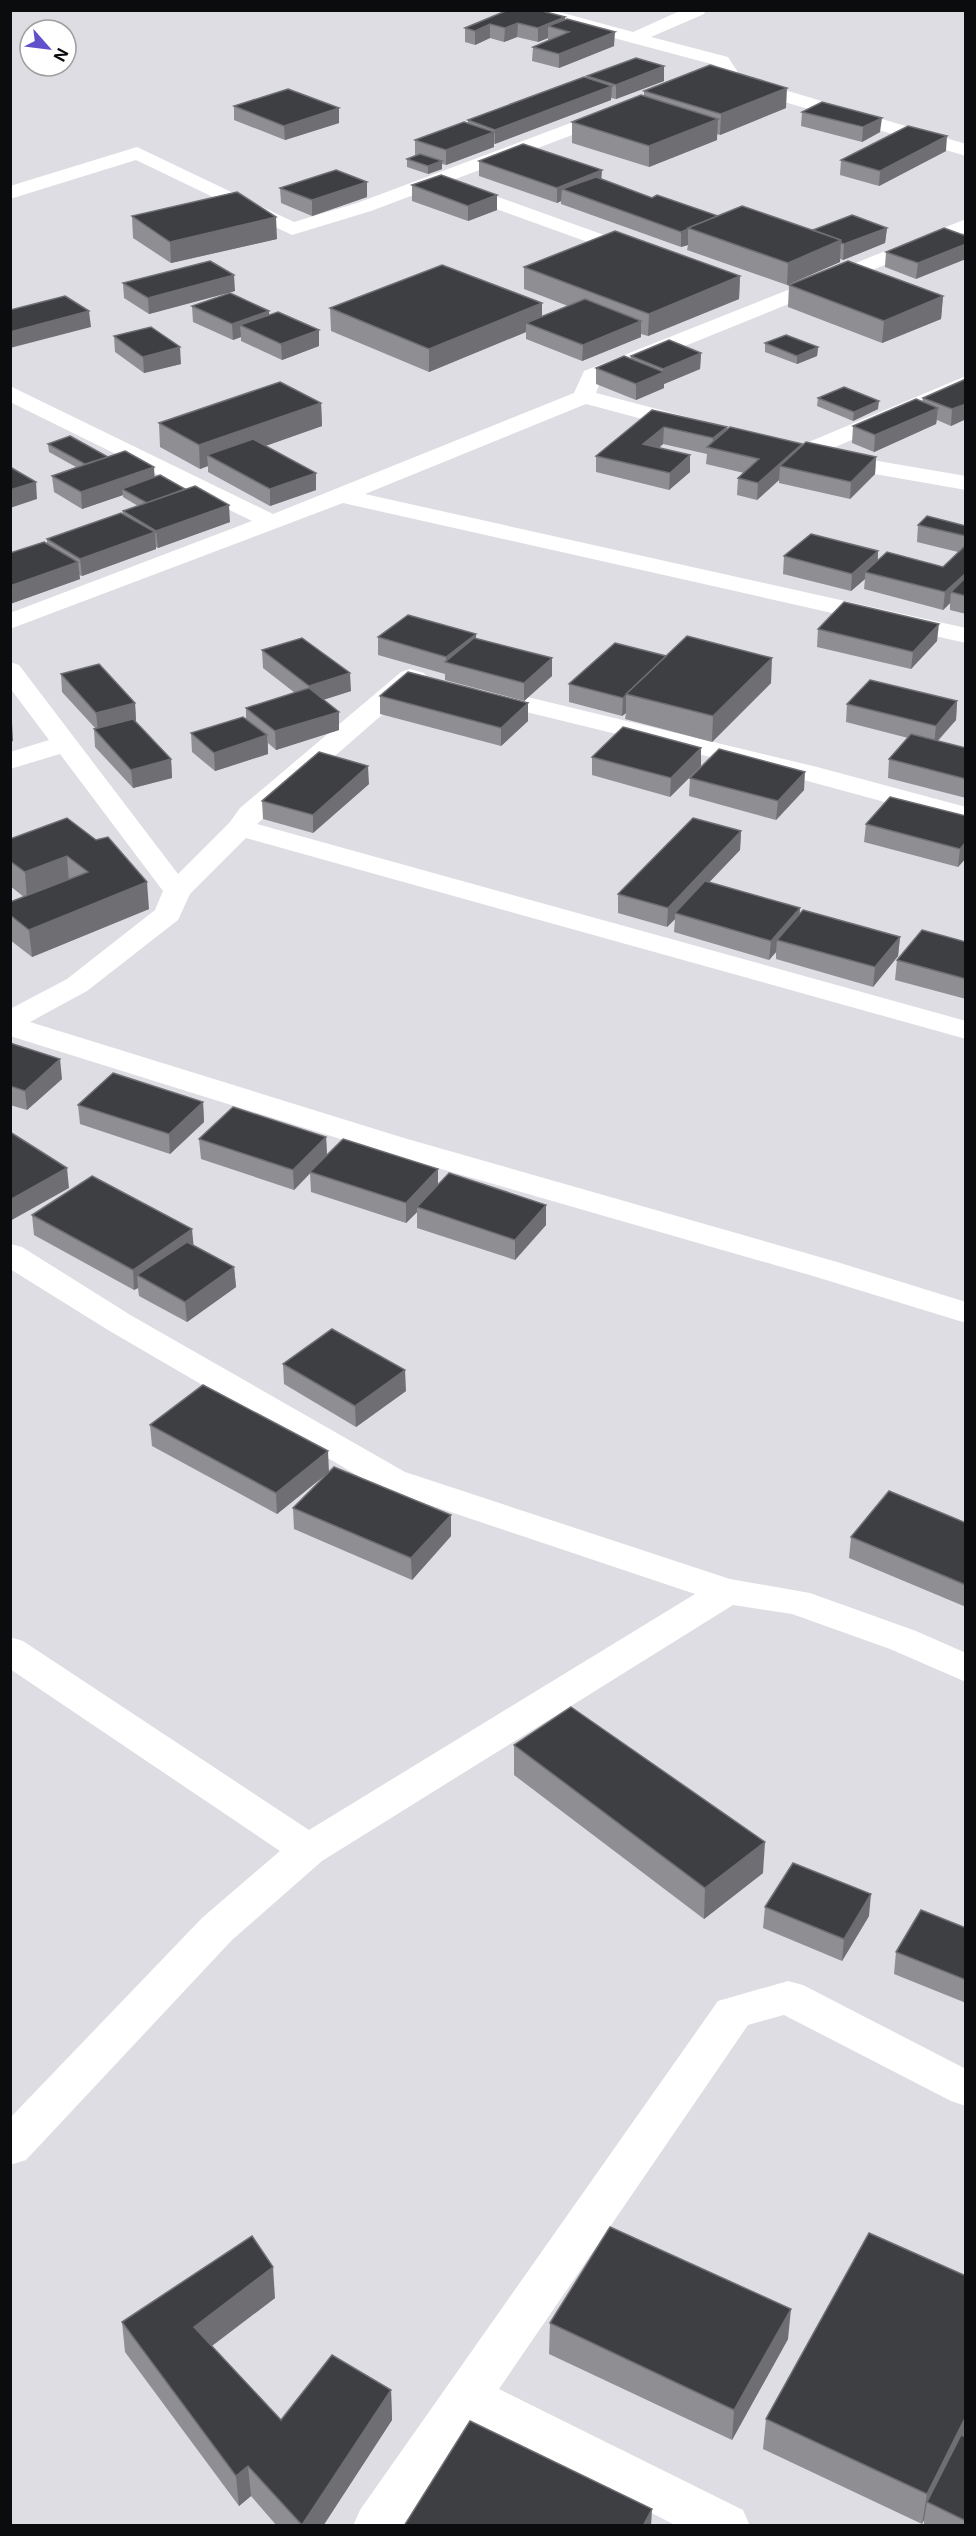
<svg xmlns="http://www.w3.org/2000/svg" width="976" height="2536" viewBox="0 0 976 2536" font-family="Inter,sans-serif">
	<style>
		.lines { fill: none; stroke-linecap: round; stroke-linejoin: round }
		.street { fill: #fff; fill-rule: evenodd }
		.wall { fill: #8e8e93 }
		.shaded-wall { fill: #6e6e73 }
		.building { fill: #3e3f43; stroke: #6e6e73; stroke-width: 1.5 }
	</style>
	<rect width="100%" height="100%" fill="#dddde3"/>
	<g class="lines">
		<g class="street">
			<polygon points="522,10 552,10 633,32 682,10 706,10 704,14 651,37 728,57 741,77 966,144 966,156 728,85 715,65 524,14"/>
			<polygon points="613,107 620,109 622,113 620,117 371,211 292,235 136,160 10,199 10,186 137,147 294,222 357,203"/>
			<polygon points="456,182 646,250 649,254 646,258 632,258 449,192 446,188 449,184"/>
			<polygon points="966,219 966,232 601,380 596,393 699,420 702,425 699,430 691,432 586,404 365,494 966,628 966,643 343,503 10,629 10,613 252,521 10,402 10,386 273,514 574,393 584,371"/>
			<polygon points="966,376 966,390 808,459 800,461 792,459 789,454 792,449"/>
			<polygon points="831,453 966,476 966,490 823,465 820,460 823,455"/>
			<polygon points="10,662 19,665 178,874 230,822 240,808 401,672 410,669 424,673 428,678 424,683 415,686 257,824 966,1021 966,1039 246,838 190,894 178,920 87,991 30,1022 404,1138 837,1262 966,1302 966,1323 813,1276 382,1152 10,1036 10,1009 67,979 155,910 163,891 60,754 10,769 10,752 49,740 10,688"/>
			<polygon points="486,687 817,767 966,807 966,824 800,779 477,700 473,695 477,690"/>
			<polygon points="10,1244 22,1247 132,1316 405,1472 730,1579 810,1593 916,1631 966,1653 966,1682 890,1649 792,1614 733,1605 322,1861 232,1940 26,2160 10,2165 10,2118 202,1918 280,1851 10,1669 10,1637 23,1641 309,1830 695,1594 379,1488 108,1330 10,1269"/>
			<polygon points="788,1981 803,1985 966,2069 966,2106 951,2101 784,2015 748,2025 499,2389 743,2510 750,2526 677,2526 475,2423 405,2526 353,2526 360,2510 718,2001"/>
		</g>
	</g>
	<g class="wall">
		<polygon points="508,10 565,17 565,20 614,46 559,68 532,61 533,47 548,40 548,38 538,42 517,37 504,42 490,38 475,45 465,42 465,28"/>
		<polygon points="664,66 664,81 616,99 611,98 611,100 494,144 494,147 446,165 442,164 442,169 428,174 407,167 407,159 416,155 415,155 415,140 468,123 468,120 587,78 587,76"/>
		<polygon points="644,91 786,108 720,135 717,134 717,140 649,167 572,143 572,122 644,96"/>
		<polygon points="234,106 339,108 339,123 285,140 234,120"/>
		<polygon points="802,112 880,132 862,142 801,126"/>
		<polygon points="946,151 879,186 840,175 841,160"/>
		<polygon points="479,161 602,179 652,198 718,216 813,230 887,228 885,243 843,260 840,259 840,262 787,285 687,250 688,245 681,247 561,204 561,201 557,203 479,176"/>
		<polygon points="412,185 497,210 468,221 412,201"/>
		<polygon points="280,188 367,197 312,216 281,203"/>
		<polygon points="132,216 277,239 171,263 133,238"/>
		<polygon points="944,228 916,279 885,267 886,252"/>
		<polygon points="524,267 740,276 739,299 648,336 641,334 641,337 582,361 526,339 526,332 429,372 331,331 330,308 542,316 568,306 524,289"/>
		<polygon points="123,283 235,291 149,314 124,298"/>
		<polygon points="789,285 943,296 941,319 882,343 788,307"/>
		<polygon points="192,306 270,315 319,346 282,360 241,341 241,337 233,340 193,322"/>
		<polygon points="114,336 181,364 144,373 115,352"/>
		<polygon points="765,343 818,347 817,356 797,364 765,352"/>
		<polygon points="701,353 700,369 664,384 664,388 636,400 596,384 596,368 631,358 631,356"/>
		<polygon points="966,379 966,419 951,426 937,420 936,424 874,452 852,443 853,426 922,402 923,398"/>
		<polygon points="818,398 878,409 853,421 817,406"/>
		<polygon points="321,403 322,426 265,446 316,473 316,490 270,506 208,472 208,466 200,469 160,447 159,423"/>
		<polygon points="652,410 726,431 802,445 876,457 875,474 850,499 779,483 779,480 757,500 737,495 738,478 744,473 706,464 707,454 663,444 659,448 690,472 669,490 596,472 596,456"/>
		<polygon points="48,444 108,457 155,477 230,522 158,548 156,547 156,549 82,576 79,575 80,579 10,604 10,553 47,543 47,539 123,514 123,511 138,506 123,497 123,495 82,509 54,492 52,476 76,467 49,452"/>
		<polygon points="918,525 966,526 966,614 950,610 950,603 943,610 864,589 865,579 851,591 783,574 784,556 878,551 878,561 943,567 958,552 917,542"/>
		<polygon points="818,629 937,641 911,669 817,647"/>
		<polygon points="476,634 476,639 552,658 552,676 524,701 445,680 445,674 378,655 378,637"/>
		<polygon points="262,650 351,691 323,700 339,730 276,750 268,743 268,754 215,771 192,752 191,733 246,719 246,708 295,693 263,668"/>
		<polygon points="61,674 135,703 136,721 135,721 171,759 172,778 133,788 95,747 94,729 96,729 62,692"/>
		<polygon points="771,683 712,742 625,719 626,713 622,716 569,702 569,684"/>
		<polygon points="380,696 528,721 501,746 380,714"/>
		<polygon points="957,701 956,720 938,741 966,748 966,798 888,778 889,759 908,738 846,722 847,704"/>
		<polygon points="701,748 701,766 670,797 592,775 592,757"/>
		<polygon points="690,778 804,790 776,820 689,796"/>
		<polygon points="369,784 313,833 263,819 262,801"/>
		<polygon points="966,816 966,858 958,867 864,842 866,824"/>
		<polygon points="67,818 149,909 32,957 10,940 10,902 24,897 10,886 10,839"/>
		<polygon points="741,831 740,850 709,882 800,913 900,937 898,956 873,987 776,959 776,952 769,960 674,932 675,919 667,927 618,913 618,894"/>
		<polygon points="966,942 966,999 895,980 897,960"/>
		<polygon points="10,1043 62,1079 27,1110 10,1105"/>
		<polygon points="203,1102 204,1122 170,1154 80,1124 78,1105"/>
		<polygon points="326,1137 327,1155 438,1185 546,1225 515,1260 417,1228 417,1212 406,1223 311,1192 310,1173 294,1190 201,1159 199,1139"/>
		<polygon points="32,1215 193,1245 234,1267 236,1287 187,1322 139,1296 138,1288 134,1290 34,1235"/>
		<polygon points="283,1364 406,1391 356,1427 284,1384"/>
		<polygon points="150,1425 329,1472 277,1514 152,1446"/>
		<polygon points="293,1508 451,1515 451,1536 412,1580 294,1529"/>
		<polygon points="966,1523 966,1607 849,1558 851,1537"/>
		<polygon points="514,1745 763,1873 704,1919 514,1775"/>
		<polygon points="765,1907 869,1916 842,1961 763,1928"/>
		<polygon points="966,1928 966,2003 894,1974 896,1952"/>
		<polygon points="966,2276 966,2526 928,2526 924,2524 924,2520 922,2524 763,2449 766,2419"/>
		<polygon points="275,2298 212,2346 281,2420 391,2390 392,2420 323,2526 277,2526 251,2496 239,2506 125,2352 122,2322"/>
		<polygon points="550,2323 788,2339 732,2440 549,2354"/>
	</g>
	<g class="shaded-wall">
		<polygon points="565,17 564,31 548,26 548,38 538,42 538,28"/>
		<polygon points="518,23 517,37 504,42 505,28"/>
		<polygon points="490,24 490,38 475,45 475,31"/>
		<polygon points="615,32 614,46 559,68 559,54"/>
		<polygon points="664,66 664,81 616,99 616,85"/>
		<polygon points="612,86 611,100 495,144 495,130"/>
		<polygon points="787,88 786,108 720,135 721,114"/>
		<polygon points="339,108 339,123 285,140 284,126"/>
		<polygon points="882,118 880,132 862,142 863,127"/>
		<polygon points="718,119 717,140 649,167 649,146"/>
		<polygon points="494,132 494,147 446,165 446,150"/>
		<polygon points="947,136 946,151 879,186 880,171"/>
		<polygon points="442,161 442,169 428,174 428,166"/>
		<polygon points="602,170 601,185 562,189 561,201 557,203 557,188"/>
		<polygon points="367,182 367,197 312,216 312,200"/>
		<polygon points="497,195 497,210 468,221 468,206"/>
		<polygon points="276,217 277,239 171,263 170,242"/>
		<polygon points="887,228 885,243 843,260 844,244"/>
		<polygon points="688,229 688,245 681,247 681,232"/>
		<polygon points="841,240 840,262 787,285 788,263"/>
		<polygon points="966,244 966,259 916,279 918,263"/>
		<polygon points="234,275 235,291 149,314 148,298"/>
		<polygon points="740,276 739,299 648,336 649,314"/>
		<polygon points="943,296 941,319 882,343 884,321"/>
		<polygon points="542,303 542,326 526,323 526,332 429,372 429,349"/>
		<polygon points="89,311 91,327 10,348 10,332"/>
		<polygon points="269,311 270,327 240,325 241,337 233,340 232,324"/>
		<polygon points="641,321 641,337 582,361 583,345"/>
		<polygon points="319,330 319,346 282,360 281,344"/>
		<polygon points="180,347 181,364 144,373 143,357"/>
		<polygon points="818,347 817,356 797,364 797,356"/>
		<polygon points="701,353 700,369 664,384 664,388 636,400 636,384 663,372 663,369"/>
		<polygon points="879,401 878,409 853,421 854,412"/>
		<polygon points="321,403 322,426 220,462 207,455 208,466 200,469 199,445"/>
		<polygon points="966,404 966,419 951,426 952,409"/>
		<polygon points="938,408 936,424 874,452 875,435"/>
		<polygon points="664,427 663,444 643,461 643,444"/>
		<polygon points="727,427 726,443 712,449 713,438"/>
		<polygon points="802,444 801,460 780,466 779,480 757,500 758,483"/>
		<polygon points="690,455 690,472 669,490 670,473"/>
		<polygon points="876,457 875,474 850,499 851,482"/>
		<polygon points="154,467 155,484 122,489 123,495 82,509 81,492"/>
		<polygon points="316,473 316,490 270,506 270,489"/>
		<polygon points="36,482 37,499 10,508 10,490"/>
		<polygon points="229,505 230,522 158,548 156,531"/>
		<polygon points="155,532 156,549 82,576 80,559"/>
		<polygon points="878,551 877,568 865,572 865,579 851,591 852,574"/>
		<polygon points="78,562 80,579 10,604 10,586"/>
		<polygon points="966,573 966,589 951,592 950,603 943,610 945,592"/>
		<polygon points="939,624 937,641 911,669 913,652"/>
		<polygon points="476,634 476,651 446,663 446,657"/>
		<polygon points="552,658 552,676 524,701 524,683"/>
		<polygon points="772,658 771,683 712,742 713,716"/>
		<polygon points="350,673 351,691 310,704 309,686"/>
		<polygon points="626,695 626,713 622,716 623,698"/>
		<polygon points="957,701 956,720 934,744 936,726"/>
		<polygon points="135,703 136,721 98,731 96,713"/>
		<polygon points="528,703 528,721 501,746 501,728"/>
		<polygon points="339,712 339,730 276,750 275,731"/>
		<polygon points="10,723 12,723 13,741 10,742"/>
		<polygon points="267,735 268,754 215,771 214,753"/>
		<polygon points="701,748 701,766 670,797 671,778"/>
		<polygon points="171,759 172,778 133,788 131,770"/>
		<polygon points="368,766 369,784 313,833 313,815"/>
		<polygon points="805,772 804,790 776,820 778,801"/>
		<polygon points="741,831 740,850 679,914 675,913 675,919 667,927 668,908"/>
		<polygon points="966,842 966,858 958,867 960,849"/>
		<polygon points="67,856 69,883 27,899 25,872"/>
		<polygon points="147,882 149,909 32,957 29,930"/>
		<polygon points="800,908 799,927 777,940 776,952 769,960 771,941"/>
		<polygon points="900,937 898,956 873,987 875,967"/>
		<polygon points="60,1059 62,1079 27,1110 25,1091"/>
		<polygon points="203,1102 204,1122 170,1154 169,1134"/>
		<polygon points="326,1137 327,1156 294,1190 293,1170"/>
		<polygon points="67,1168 69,1188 10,1221 10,1200"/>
		<polygon points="438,1169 438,1189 417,1207 417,1212 406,1223 406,1203"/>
		<polygon points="546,1205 546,1225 515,1260 515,1240"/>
		<polygon points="192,1229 194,1250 137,1275 138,1288 134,1290 133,1270"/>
		<polygon points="234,1267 236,1287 187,1322 185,1302"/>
		<polygon points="405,1370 406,1391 356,1427 355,1406"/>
		<polygon points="328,1451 329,1472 277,1514 276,1493"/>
		<polygon points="451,1515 451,1536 412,1580 411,1558"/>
		<polygon points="765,1842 763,1873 704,1919 705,1888"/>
		<polygon points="871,1894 869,1916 842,1961 844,1939"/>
		<polygon points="273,2267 275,2298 197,2357 194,2327"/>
		<polygon points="791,2309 788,2339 732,2440 734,2410"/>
		<polygon points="391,2390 392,2420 323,2526 302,2526"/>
		<polygon points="966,2416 966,2437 927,2502 924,2520 922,2524 927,2494"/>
		<polygon points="248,2466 251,2496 239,2506 236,2476"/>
		<polygon points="652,2509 651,2526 643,2526"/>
	</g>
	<g class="building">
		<polygon points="508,10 538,10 565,17 538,28 518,23 505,28 490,24 475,31 465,28"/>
		<polygon points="567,19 615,32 559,54 533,47 569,32 548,26"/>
		<polygon points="636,58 664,66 616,85 587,76"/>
		<polygon points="710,65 787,88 721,114 644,91"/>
		<polygon points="584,77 612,86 495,130 468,120"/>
		<polygon points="288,89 339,108 284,126 234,106"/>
		<polygon points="641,95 718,119 649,146 572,122"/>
		<polygon points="822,102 882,118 863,127 802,112"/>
		<polygon points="464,122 494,132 446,150 415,140"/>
		<polygon points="908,126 947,136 880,171 841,160"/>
		<polygon points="523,144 602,170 557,188 479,161"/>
		<polygon points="420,154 442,161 428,166 407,159"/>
		<polygon points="336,170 367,182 312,200 280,188"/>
		<polygon points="441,175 497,195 468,206 412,185"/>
		<polygon points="596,177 652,198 657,195 718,216 688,228 688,229 681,232 562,189"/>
		<polygon points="237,192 276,217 170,242 132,216"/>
		<polygon points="742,206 841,240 788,263 688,228"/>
		<polygon points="852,215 887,228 844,244 841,243 841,240 813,230"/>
		<polygon points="944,228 966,236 966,244 918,263 886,252"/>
		<polygon points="615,231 740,276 649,314 524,267"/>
		<polygon points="210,261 234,275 148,298 123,283"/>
		<polygon points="848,261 943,296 884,321 789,285"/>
		<polygon points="442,265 542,303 429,349 330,308"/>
		<polygon points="230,293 269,311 232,324 192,306"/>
		<polygon points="65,296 89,311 10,332 10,310"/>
		<polygon points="585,299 641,321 583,345 526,323"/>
		<polygon points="278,312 319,330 281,344 240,325"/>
		<polygon points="151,327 180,347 143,357 114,336"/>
		<polygon points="786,335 818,347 797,356 765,343"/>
		<polygon points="669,340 701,353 663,369 631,356"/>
		<polygon points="624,356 664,372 636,384 596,368"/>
		<polygon points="966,379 966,404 952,409 923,398"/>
		<polygon points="280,382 321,403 199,445 159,423"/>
		<polygon points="844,387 879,401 854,412 818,398"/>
		<polygon points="916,399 938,408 875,435 853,426"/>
		<polygon points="652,410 727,427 713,438 664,427 643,444 690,455 670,473 596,456"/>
		<polygon points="730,427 802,444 758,483 738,478 759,459 707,447"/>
		<polygon points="70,436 108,457 85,464 48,444"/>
		<polygon points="253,439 316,473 270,489 207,455"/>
		<polygon points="806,442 876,457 851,482 780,466"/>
		<polygon points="125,451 154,467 81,492 52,476"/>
		<polygon points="10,467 36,482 10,490"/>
		<polygon points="160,475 185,489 147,503 122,489"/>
		<polygon points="195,486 229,505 156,531 123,511"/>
		<polygon points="121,513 155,532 80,559 47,539"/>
		<polygon points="927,516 966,526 966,536 918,525"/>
		<polygon points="811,534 878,551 852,574 784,556"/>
		<polygon points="44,542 78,562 10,586 10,553"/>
		<polygon points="966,545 966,573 945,592 865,572 887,552 943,567"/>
		<polygon points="966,577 966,596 951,592"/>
		<polygon points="844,602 939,624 913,652 818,629"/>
		<polygon points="408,615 476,634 446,657 378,637"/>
		<polygon points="687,636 772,658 713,716 626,694"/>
		<polygon points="302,638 350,673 309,686 262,650"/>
		<polygon points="474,638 552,658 524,683 445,662"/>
		<polygon points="615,643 666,656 626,694 626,695 623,698 569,684"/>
		<polygon points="99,664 135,703 96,713 61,674"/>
		<polygon points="408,672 528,703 501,728 380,696"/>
		<polygon points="870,680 957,701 936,726 847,704"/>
		<polygon points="309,688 339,712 275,731 246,708"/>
		<polygon points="243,717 267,735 214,753 191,733"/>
		<polygon points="133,719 171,759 131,770 94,729"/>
		<polygon points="623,727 701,748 671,778 592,757"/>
		<polygon points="911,734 966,748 966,779 889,759"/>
		<polygon points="719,749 805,772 778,801 690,778"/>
		<polygon points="319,752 368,766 313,815 262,801"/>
		<polygon points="890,797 966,816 966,842 960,849 866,824"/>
		<polygon points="67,818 96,840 108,837 147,882 29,930 10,915 10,902 88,872 67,856 25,872 10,861 10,839"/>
		<polygon points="693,818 741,831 668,908 618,894"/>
		<polygon points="705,881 800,908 771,941 675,913"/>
		<polygon points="803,910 900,937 875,967 777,940"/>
		<polygon points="922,930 966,942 966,979 897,960"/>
		<polygon points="10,1043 60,1059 25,1091 10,1086"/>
		<polygon points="113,1073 203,1102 169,1134 78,1105"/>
		<polygon points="233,1107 326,1137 293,1170 199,1139"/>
		<polygon points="10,1132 67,1168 10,1200"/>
		<polygon points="343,1139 438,1169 406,1203 310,1172"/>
		<polygon points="449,1173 546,1205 515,1240 417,1207"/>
		<polygon points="92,1176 192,1229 133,1270 32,1215"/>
		<polygon points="187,1242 234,1267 185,1302 137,1275"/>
		<polygon points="332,1329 405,1370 355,1406 283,1364"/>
		<polygon points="203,1385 328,1451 276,1493 150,1425"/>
		<polygon points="334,1467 451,1515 411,1558 293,1508"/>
		<polygon points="889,1491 966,1523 966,1585 851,1537"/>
		<polygon points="571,1707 765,1842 705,1888 514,1745"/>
		<polygon points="793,1863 871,1894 844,1939 765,1907"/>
		<polygon points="921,1910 966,1928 966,1980 896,1952"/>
		<polygon points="610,2227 791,2309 734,2410 550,2323"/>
		<polygon points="869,2233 966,2276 966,2416 927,2494 766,2419"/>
		<polygon points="252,2236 273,2267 194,2327 281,2420 332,2355 391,2390 302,2525 248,2466 236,2476 122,2322"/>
		<polygon points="470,2421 652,2509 643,2526 404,2526"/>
		<polygon points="961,2435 966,2437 966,2521 927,2502"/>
	</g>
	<rect width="976" height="2536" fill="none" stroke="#0b0c0d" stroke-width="24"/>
	<g transform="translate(48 48) rotate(118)"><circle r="28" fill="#ffffff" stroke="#9d9e9e" stroke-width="1.5"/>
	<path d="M0-4.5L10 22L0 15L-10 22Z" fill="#6051ca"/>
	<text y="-9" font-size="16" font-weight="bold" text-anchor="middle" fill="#0b0c0d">N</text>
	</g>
</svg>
